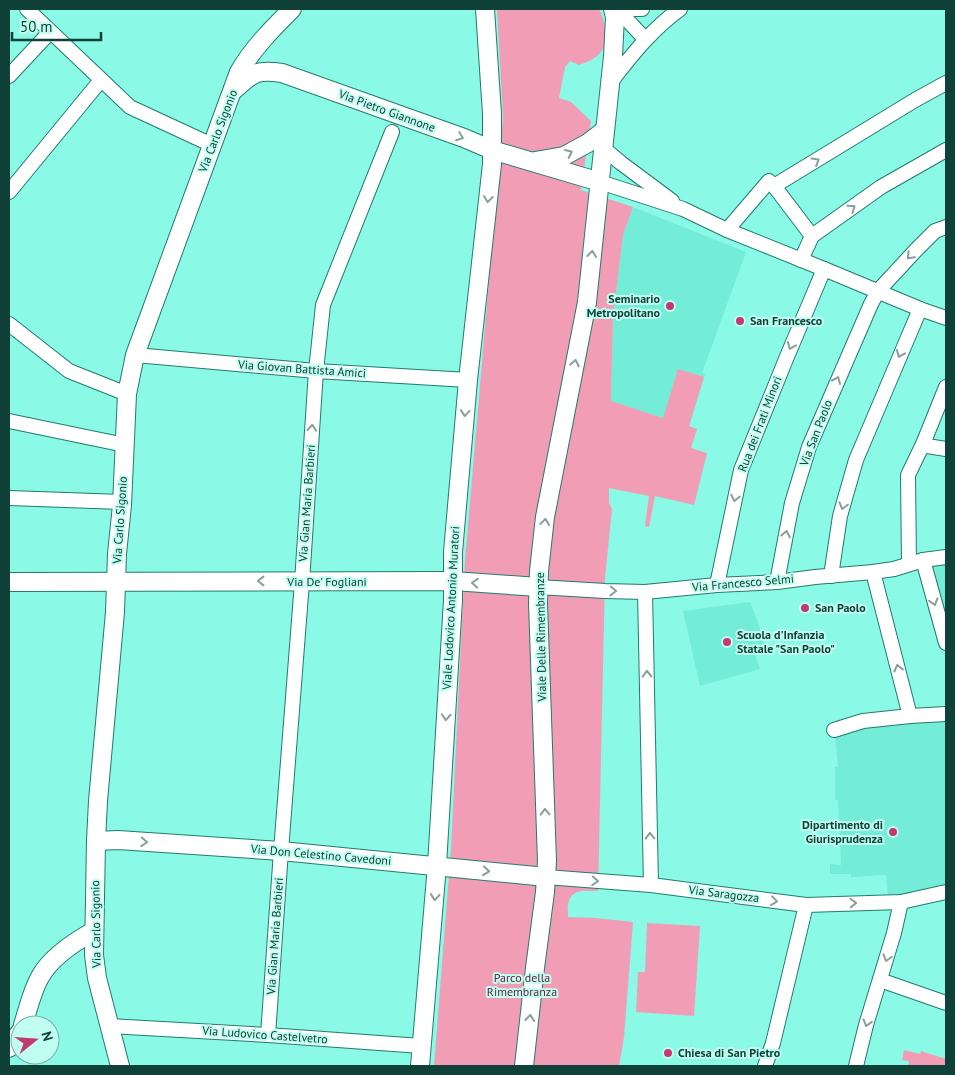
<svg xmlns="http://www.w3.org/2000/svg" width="955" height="1075" viewBox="0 0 955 1075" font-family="'PT Sans',sans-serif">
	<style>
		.built { fill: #73edd7 }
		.green { fill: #f29db6 }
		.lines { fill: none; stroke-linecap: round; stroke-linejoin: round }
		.minor-casing { stroke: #217b6e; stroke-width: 16 }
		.tertiary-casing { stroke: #217b6e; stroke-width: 20 }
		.minor { stroke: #fff; stroke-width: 14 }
		.tertiary { stroke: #fff; stroke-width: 18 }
		.oneway { stroke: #87a09c }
		.poi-dot { fill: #c43970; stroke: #c0fef1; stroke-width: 2 }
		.labels { text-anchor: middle; stroke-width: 4; stroke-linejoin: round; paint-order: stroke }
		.street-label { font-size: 12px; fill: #0f4139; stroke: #c0fef1 }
		.poi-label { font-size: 12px; font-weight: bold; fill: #0f4139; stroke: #c0fef1; text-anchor: start }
		.park-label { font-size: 12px; fill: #6a1a3a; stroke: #c0fef1 }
	</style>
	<rect width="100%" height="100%" fill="#8af9e5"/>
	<g class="built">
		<polygon points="633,207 746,252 702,373 705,374 689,426 611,402 613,318 623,235"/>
		<polygon points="946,561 946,630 927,563"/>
		<polygon points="750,602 757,619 765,647 754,651 760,669 700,686 683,611"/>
		<polygon points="946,717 946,886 929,891 888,896 886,875 851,877 851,874 830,874 830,864 841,865 838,800 835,800 835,767 838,767 835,736 849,733 861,726"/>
	</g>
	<g class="green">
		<path d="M497 9H599C611 35 610 56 579 65L570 61 565 67 559 98 571 102 591 121 581 190 633 207 623 235 613 318 611 401 663 418 678 369 704 377 689 426 697 429 691 448 707 453 694 505 655 496 649 527 645 526 649 496 609 488V503L612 509 605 578 598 891C589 891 572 888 569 901 567 905 568 912 568 917L595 918 633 922 624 1037 619 1066H434L451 849 465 560 503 118Z"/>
		<polygon points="647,923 700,926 694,1016 636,1012 638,972 645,972"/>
		<polygon points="904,1050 920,1054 921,1051 946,1059 946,1066 908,1066 909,1061 902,1060"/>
	</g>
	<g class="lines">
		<defs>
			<g id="minor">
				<polyline points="27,9 130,107 212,145"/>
				<polyline points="617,9 645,39"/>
				<polyline points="634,9 642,9"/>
				<polyline points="9,76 50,32"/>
				<path d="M610 83C632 55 651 30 680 9"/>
				<polyline points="603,148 621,163 672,201"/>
				<polyline points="600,182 683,209 727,230 824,269 920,309 946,318"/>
				<polyline points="9,192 101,80"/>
				<polyline points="727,230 769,181"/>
				<polyline points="812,236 881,187 946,150"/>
				<polyline points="801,260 812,236 774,186 915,100 946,83"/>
				<polyline points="9,324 69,371 127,394"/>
				<polyline points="135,355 316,371 468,380"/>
				<polyline points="9,421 125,445"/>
				<polyline points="923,444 927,446 946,449"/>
				<polyline points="9,498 122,502"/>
				<polyline points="923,560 946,643"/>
				<polyline points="909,564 908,475 923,444 946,387"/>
				<polyline points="873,572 910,716"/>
				<polyline points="831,576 840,516 856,460 920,309"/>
				<polyline points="777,582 792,503 809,447 871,304 878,291 916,250 935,231 946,227"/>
				<polyline points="717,585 741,470 786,359 824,269"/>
				<polyline points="538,587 605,591 645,592 717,585 777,582 815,577 873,572 894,569 923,560 946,557"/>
				<polyline points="645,592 651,885"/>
				<polyline points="834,730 863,721 910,716 946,714"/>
				<polyline points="546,877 651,885 806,905 901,902 946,892"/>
				<polyline points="880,980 946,1003"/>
				<polyline points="109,1026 268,1035 421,1046"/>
				<polyline points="268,1035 281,851 302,582 316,371 323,305 392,132"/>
				<polyline points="765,1066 773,1043 806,905"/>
				<polyline points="856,1066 866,1025 894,933 901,902"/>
			</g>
			<g id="tertiary">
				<path d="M234 90C253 73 256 69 282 73L464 138 492 150 600 182"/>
				<polyline points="535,161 564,156 588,143 605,130"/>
				<polyline points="9,582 453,581 538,587"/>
				<polyline points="96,841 118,840 281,851 546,877"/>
				<path d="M23 1025C28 1009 32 991 40 977 51 957 74 942 94 931"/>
				<polyline points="9,1048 20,1032"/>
				<path d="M120 1066 97 978 94 955 96 841 98 801 115 612 117 554 122 505 127 394 135 355 239 72C253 48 272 29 292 9"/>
				<polyline points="420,1066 437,865 453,600 453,552 468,380 492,164 492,114 485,9"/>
				<polyline points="524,1066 535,968 545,892 547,861 538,603 539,571 545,517 587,302 613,56 615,17 613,9"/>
			</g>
		</defs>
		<use href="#minor" class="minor-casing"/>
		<use href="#tertiary" class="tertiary-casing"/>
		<use href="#minor" class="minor"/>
		<use href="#tertiary" class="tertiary"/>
	</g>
	<defs><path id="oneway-chevron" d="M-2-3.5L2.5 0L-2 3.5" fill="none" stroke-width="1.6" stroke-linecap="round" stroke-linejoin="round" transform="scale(1.25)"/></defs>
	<g class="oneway">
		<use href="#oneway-chevron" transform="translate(460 137) rotate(21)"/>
		<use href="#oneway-chevron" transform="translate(569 153) rotate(-25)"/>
		<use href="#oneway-chevron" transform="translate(816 161) rotate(-31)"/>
		<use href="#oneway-chevron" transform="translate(488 199) rotate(96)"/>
		<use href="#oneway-chevron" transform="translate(852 208) rotate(-35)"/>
		<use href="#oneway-chevron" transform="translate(592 254) rotate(-84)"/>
		<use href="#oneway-chevron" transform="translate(910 256) rotate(134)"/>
		<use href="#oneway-chevron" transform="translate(791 346) rotate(113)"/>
		<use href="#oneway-chevron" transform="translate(900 354) rotate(113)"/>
		<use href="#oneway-chevron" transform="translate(575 363) rotate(-79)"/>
		<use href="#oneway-chevron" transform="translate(837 380) rotate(-66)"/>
		<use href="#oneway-chevron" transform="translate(465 413) rotate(95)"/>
		<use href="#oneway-chevron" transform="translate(312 428) rotate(-86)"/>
		<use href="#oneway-chevron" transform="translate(735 498) rotate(102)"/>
		<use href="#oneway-chevron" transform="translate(843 506) rotate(106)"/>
		<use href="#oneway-chevron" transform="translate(545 522) rotate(-84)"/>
		<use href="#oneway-chevron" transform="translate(786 534) rotate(-79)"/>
		<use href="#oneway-chevron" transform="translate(261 581) rotate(-180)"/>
		<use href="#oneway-chevron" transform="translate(475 583) rotate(-176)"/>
		<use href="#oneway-chevron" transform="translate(613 591) rotate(1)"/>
		<use href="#oneway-chevron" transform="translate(934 602) rotate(74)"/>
		<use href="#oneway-chevron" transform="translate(898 668) rotate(-104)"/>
		<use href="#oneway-chevron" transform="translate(647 674) rotate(-91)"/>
		<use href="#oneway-chevron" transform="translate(446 717) rotate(93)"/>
		<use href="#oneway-chevron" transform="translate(545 812) rotate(-92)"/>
		<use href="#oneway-chevron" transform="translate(650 836) rotate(-91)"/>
		<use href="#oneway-chevron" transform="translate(144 842) rotate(4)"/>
		<use href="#oneway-chevron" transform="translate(486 871) rotate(6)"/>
		<use href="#oneway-chevron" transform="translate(595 881) rotate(4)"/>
		<use href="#oneway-chevron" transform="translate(435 897) rotate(95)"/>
		<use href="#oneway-chevron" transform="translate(774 901) rotate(7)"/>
		<use href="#oneway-chevron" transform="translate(853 903) rotate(-2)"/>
		<use href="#oneway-chevron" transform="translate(887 958) rotate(106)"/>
		<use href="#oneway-chevron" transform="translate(530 1018) rotate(-84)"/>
		<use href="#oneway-chevron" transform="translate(867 1023) rotate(107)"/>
	</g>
	<g class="poi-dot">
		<circle cx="670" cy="306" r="5"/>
		<circle cx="740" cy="321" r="5"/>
		<circle cx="805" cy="608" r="5"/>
		<circle cx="727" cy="642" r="5"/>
		<circle cx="893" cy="832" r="5"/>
		<circle cx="668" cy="1053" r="5"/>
	</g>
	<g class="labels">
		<g class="street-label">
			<text transform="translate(387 111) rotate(20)" y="4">Via Pietro Giannone</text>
			<text transform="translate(218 131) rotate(-69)" y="4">Via Carlo Sigonio</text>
			<text transform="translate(302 369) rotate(4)" y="4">Via Giovan Battista Amici</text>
			<text transform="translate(760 424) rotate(-69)" y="4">Rua dei Frati Minori</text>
			<text transform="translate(816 433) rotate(-69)" y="4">Via San Paolo</text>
			<text transform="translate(307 503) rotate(-86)" y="4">Via Gian Maria Barbieri</text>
			<text transform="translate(120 520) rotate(-86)" y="4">Via Carlo Sigonio</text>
			<text x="327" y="586">Via De' Fogliani</text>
			<text transform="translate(743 583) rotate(-5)" y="4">Via Francesco Selmi</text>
			<text transform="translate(451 608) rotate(-87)" y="4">Viale Lodovico Antonio Muratori</text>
			<text transform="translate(541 637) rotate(-91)" y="4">Viale Delle Rimembranze</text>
			<text transform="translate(321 855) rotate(5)" y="4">Via Don Celestino Cavedoni</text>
			<text transform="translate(724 894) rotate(7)" y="4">Via Saragozza</text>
			<text transform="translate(96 924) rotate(-91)" y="4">Via Carlo Sigonio</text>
			<text transform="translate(275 936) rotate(-86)" y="4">Via Gian Maria Barbieri</text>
			<text transform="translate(265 1035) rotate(4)" y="4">Via Ludovico Castelvetro</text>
		</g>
		<g class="poi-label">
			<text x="660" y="303" text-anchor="end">Seminario<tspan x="660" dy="14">Metropolitano</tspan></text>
			<text x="750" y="325">San Francesco</text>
			<text x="815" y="612">San Paolo</text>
			<text x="737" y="639">Scuola d'Infanzia<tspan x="737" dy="14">Statale "San Paolo"</tspan></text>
			<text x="883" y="829" text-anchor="end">Dipartimento di<tspan x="883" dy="14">Giurisprudenza</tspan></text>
			<text x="678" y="1057">Chiesa di San Pietro</text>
		</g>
		<g class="park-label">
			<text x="522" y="982">Parco della<tspan x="522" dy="14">Rimembranza</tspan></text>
		</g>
	</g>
	<rect width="955" height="1075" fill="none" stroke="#0f4139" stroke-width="20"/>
	<g transform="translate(35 1040) rotate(73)"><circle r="24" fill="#c0fef1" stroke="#79b2a7"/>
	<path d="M0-4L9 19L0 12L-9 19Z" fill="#c43970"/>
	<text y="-8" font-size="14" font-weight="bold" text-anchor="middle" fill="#0f4139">N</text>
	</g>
	<path d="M12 32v8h89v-8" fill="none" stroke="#0f4139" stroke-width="2.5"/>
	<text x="20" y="32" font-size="15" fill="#0f4139" stroke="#c0fef1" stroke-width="4" paint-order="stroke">50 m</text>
</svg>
